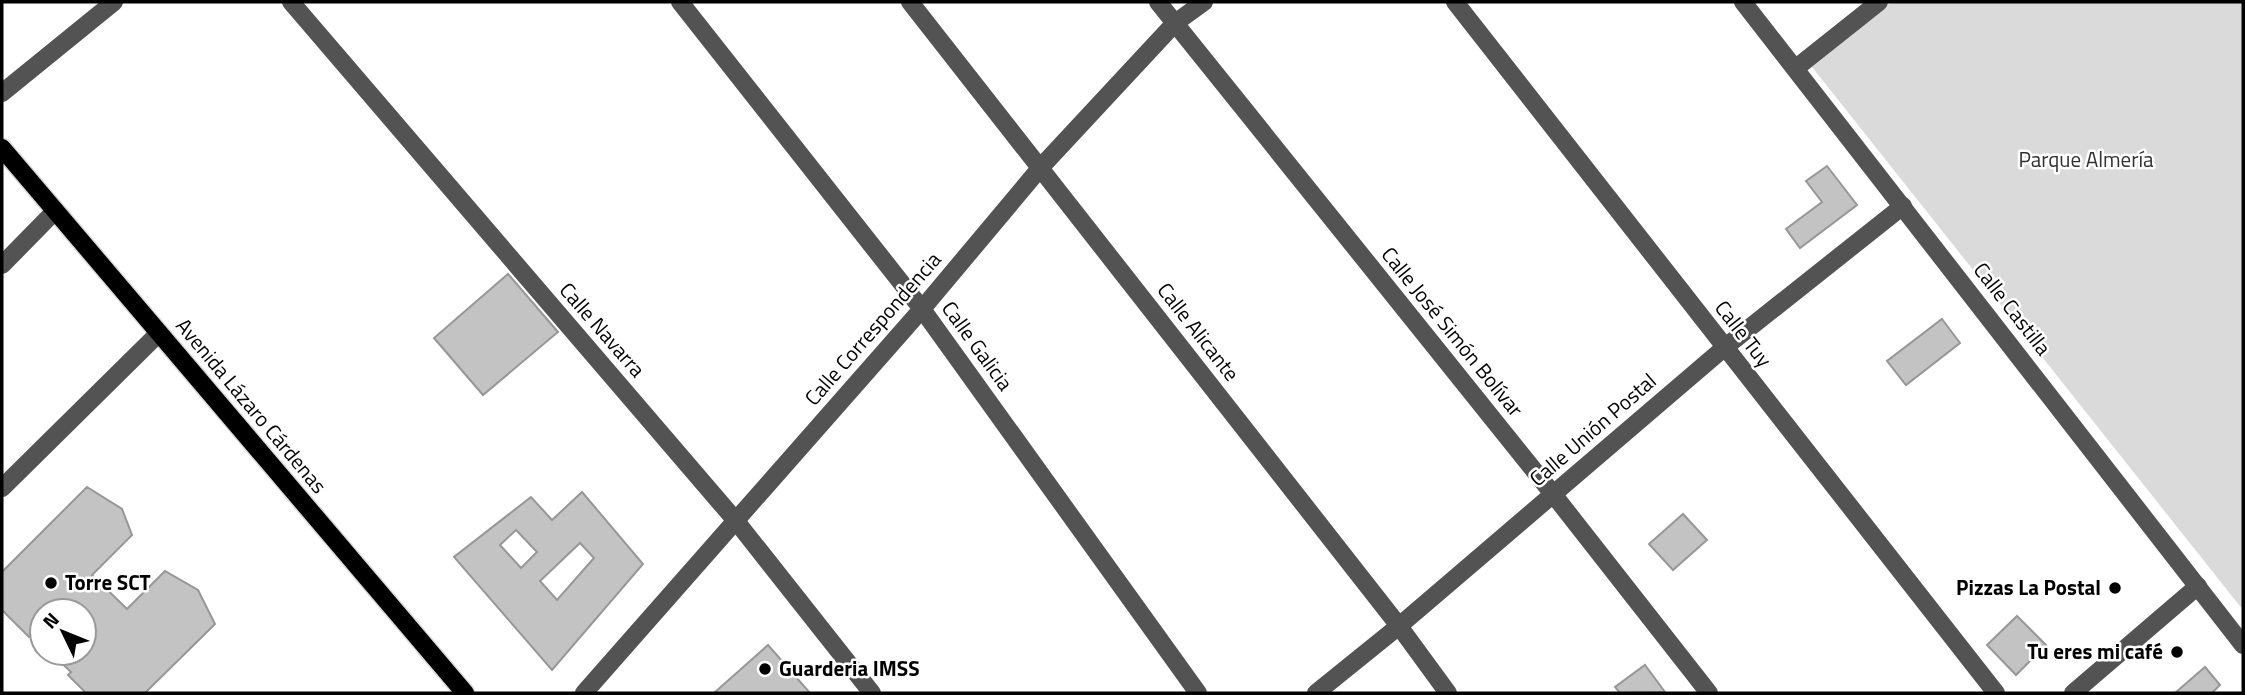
<svg xmlns="http://www.w3.org/2000/svg" width="2245" height="695" viewBox="0 0 2245 695" font-family="'Titillium Web',sans-serif">
	<style>
		.green { fill: #dadada }
		.building { fill: #c3c3c3; stroke: #979797; stroke-width: 2; fill-rule: evenodd }
		.lines { fill: none; stroke-linecap: round; stroke-linejoin: round }
		.major-casing { stroke: #dbdbdb; stroke-width: 21 }
		.minor { stroke: #535353; stroke-width: 18 }
		.major { stroke: #000; stroke-width: 18 }
		.poi-dot { fill: #000; stroke: #fff; stroke-width: 2.5 }
		.labels { text-anchor: middle; stroke-width: 5; stroke-linejoin: round; paint-order: stroke }
		.park-label { font-size: 21px; fill: #313131; stroke: #fff }
		.street-label { font-size: 21px; fill: #000; stroke: #fff }
		.poi-label { font-size: 21px; font-weight: bold; fill: #000; stroke: #fff; text-anchor: start }
	</style>
	<rect width="100%" height="100%" fill="#fff"/>
	<polygon class="green" points="1891,2 2243,2 2243,610 1812,67"/>
	<g class="building">
		<polygon points="1827,166 1857,205 1800,248 1786,229 1822,202 1806,181"/>
		<polygon points="508,274 558,332 483,395 434,338"/>
		<polygon points="1942,319 1960,343 1906,385 1887,361"/>
		<polygon points="87,487 122,509 132,535 92,575 127,609 165,571 198,590 215,624 145,693 86,693 68,675 71,672 51,653 84,653 84,611 42,611 42,643 33,634 29,637 2,610 2,572"/>
		<path d="M582 492 643 564 552 670 454 557 531 497 552 520ZM516 530 537 552 521 568 500 545ZM580 543 594 558 557 600 540 581Z"/>
		<polygon points="1683,514 1707,540 1673,570 1649,544"/>
		<polygon points="2017,616 2046,645 2016,675 1987,645"/>
		<polygon points="768,645 810,693 714,693"/>
		<polygon points="1645,665 1665,692 1620,693 1615,687"/>
		<polygon points="2205,667 2220,685 2212,693 2175,693"/>
	</g>
	<g class="lines">
		<defs>
			<polyline id="major" points="2,148 465,693"/>
		</defs>
		<use href="#major" class="major-casing"/>
		<g class="minor">
			<polyline points="291,2 736,521 872,693"/>
			<polyline points="680,2 922,309 1198,693"/>
			<polyline points="910,2 1399,626 1448,693"/>
			<polyline points="1158,2 1553,494 1709,693"/>
			<polyline points="1455,2 1996,693"/>
			<polyline points="1743,2 2243,645"/>
			<polyline points="1796,68 1879,2"/>
			<polyline points="2,93 114,2"/>
			<polyline points="2,265 55,211"/>
			<polyline points="2,488 159,333"/>
			<polyline points="584,693 922,309 1041,167 1175,23 1204,2"/>
			<polyline points="1316,693 1399,626 1724,348 1903,206"/>
			<polyline points="2073,693 2198,586"/>
		</g>
		<use href="#major" class="major"/>
	</g>
	<g class="poi-dot">
		<circle cx="51" cy="583" r="7"/>
		<circle cx="2115" cy="588" r="7"/>
		<circle cx="2177" cy="652" r="7"/>
		<circle cx="765" cy="669" r="7"/>
	</g>
	<g class="labels">
		<g class="park-label">
			<text x="2086" y="167">Parque Almería</text>
		</g>
		<g class="street-label">
			<text transform="translate(2012 309) rotate(52)" y="7">Calle Castilla</text>
			<text transform="translate(873 329) rotate(-49)" y="7">Calle Correspondencia</text>
			<text transform="translate(602 330) rotate(49)" y="7">Calle Navarra</text>
			<text transform="translate(1198 332) rotate(52)" y="7">Calle Alicante</text>
			<text transform="translate(1452 332) rotate(51)" y="7">Calle José Simón Bolívar</text>
			<text transform="translate(1743 334) rotate(52)" y="7">Calle Tuy</text>
			<text transform="translate(977 346) rotate(54)" y="7">Calle Galicia</text>
			<text transform="translate(251 406) rotate(50)" y="7">Avenida Lázaro Cárdenas</text>
			<text transform="translate(1593 430) rotate(-41)" y="7">Calle Unión Postal</text>
		</g>
		<g class="poi-label">
			<text x="65" y="590">Torre SCT</text>
			<text x="2101" y="595" text-anchor="end">Pizzas La Postal</text>
			<text x="2163" y="659" text-anchor="end">Tu eres mi café</text>
			<text x="779" y="676">Guarderia IMSS</text>
		</g>
	</g>
	<rect width="2245" height="695" fill="none" stroke="#000000" stroke-width="7"/>
	<g transform="translate(63 632) rotate(313)"><circle r="33" fill="#ffffff" stroke="#999999" stroke-width="2"/>
	<path d="M0-5L12 26L0 18L-12 26Z" fill="#000000"/>
	<text y="-10" font-size="19" font-weight="bold" text-anchor="middle" fill="#000000">N</text>
	</g>
</svg>
